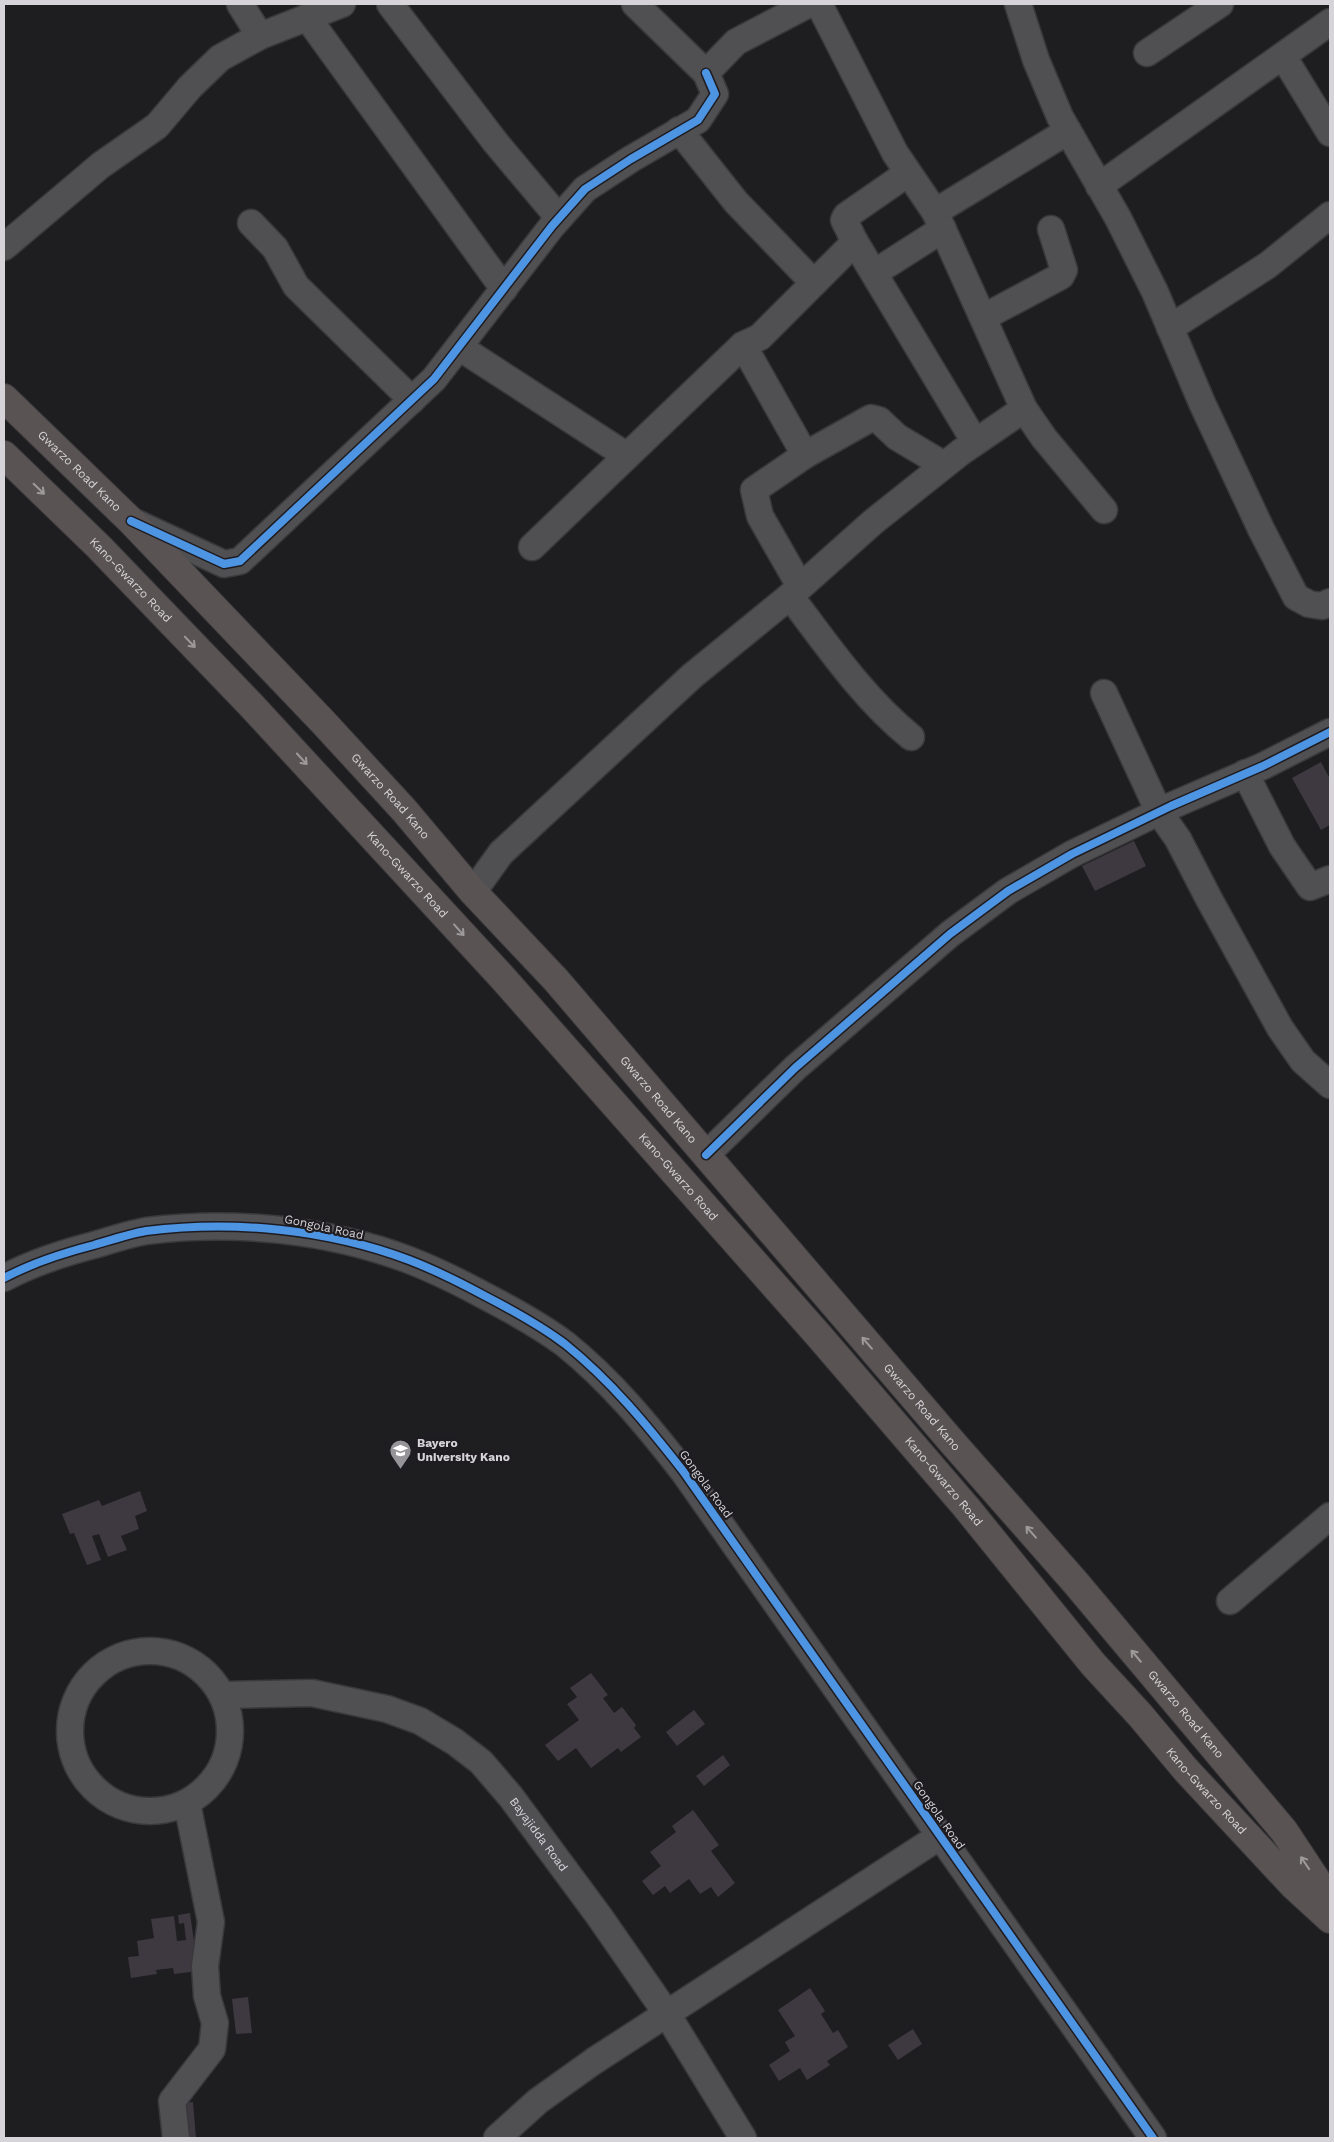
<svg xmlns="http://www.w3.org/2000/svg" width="1334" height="2142" viewBox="0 0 1334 2142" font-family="'Work Sans',sans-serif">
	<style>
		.building { fill: #3e3940 }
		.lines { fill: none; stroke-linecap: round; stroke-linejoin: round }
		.minor-casing { stroke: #39383a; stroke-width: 29 }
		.major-casing { stroke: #39383a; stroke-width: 30 }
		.minor { stroke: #504f52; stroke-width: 26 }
		.major { stroke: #5a5353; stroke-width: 28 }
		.cycleway-casing { stroke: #1e1c21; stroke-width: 11 }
		.cycleway { stroke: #4d94e3; stroke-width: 8 }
		.oneway { stroke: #9e9a9c }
		.labels { text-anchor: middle; stroke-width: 4.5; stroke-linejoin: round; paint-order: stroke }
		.street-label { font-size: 12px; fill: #d6d4d8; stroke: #1e1c21 }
		.poi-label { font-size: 12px; font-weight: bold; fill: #d6d4d8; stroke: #1e1c21; text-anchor: start }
	</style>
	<rect width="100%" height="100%" fill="#1e1d20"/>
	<g class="building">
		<polygon points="1321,762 1330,779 1330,825 1321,830 1292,778"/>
		<polygon points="1134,841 1146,866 1095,891 1082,866"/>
		<polygon points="140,1491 147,1511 135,1516 139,1529 121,1536 127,1550 108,1557 99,1534 92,1536 101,1560 87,1565 74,1533 70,1534 62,1514 99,1500 102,1506"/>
		<polygon points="591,1673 608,1695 603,1698 614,1713 622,1707 636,1725 634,1728 641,1737 621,1752 618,1748 591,1768 576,1748 558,1761 545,1745 579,1720 567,1704 577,1697 570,1688"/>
		<polygon points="694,1710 705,1724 677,1746 666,1732"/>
		<polygon points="723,1755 730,1765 704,1786 696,1776"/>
		<polygon points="693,1810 719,1845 711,1851 735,1883 718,1897 711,1887 700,1894 689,1879 670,1893 665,1886 653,1895 642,1881 661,1866 650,1852 676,1832 672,1826"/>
		<polygon points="190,1913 198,1971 174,1974 173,1968 156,1970 157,1974 131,1978 128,1957 139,1956 137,1941 154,1938 151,1919 174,1916 177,1941 186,1940 184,1923 179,1924 178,1915"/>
		<polygon points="810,1988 825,2011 821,2014 833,2033 838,2030 848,2047 827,2061 830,2065 807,2080 800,2068 779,2081 769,2065 790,2051 785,2042 795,2036 778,2010"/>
		<polygon points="248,1997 252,2033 236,2034 232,1999"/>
		<polygon points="913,2029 922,2044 898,2060 888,2045"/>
		<polygon points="193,2102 196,2138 180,2138 177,2103"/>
	</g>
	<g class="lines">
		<defs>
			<g id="minor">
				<polyline points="240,4 260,36"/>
				<polyline points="390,4 496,143 559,218"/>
				<polyline points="635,4 706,73 736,42 809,4"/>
				<polyline points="819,4 895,153 935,212 1024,409 1044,438 1104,510"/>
				<polyline points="1018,4 1036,60 1060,117 1118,218 1155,292 1202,403 1261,529 1296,597 1309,604 1322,606 1330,602"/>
				<polyline points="307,17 504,289"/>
				<polyline points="1147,53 1220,4"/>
				<polyline points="1283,56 1330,133"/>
				<polyline points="679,130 736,202 814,283"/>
				<polyline points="908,173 846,216 844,220 855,242 975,442"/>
				<polyline points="1099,186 1330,22"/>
				<polyline points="935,212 1068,131"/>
				<polyline points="251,223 275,248 296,286 412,400"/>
				<polyline points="4,247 101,165 157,126 190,87 220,58 260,36 342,4"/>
				<polyline points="874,273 943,229"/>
				<polyline points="984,317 1061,276 1064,270 1051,229"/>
				<polyline points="1170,328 1268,265 1330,215"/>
				<polyline points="743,345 805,455"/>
				<polyline points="459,347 627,456"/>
				<polyline points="134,522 224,564 240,561 434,379 552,226 585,189 631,159 698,120 715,94 706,73"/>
				<polyline points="532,547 743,345 760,337 855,242"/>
				<polyline points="800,586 760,516 754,490 805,455 871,418 879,420 897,437 944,465"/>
				<path d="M790 596C827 645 863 698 911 737"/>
				<polyline points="1104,693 1159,812 1178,839 1209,899 1280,1028 1303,1061 1330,1085"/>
				<polyline points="1245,773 1282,846 1310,887 1330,879"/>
				<polyline points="473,892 501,853 692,676 790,596 873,522 961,452 1024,409"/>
				<polyline points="706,1155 795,1068 950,934 1008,891 1072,854 1171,806 1263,766 1330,732"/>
				<path d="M4 1278C32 1263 63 1253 94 1245 111 1240 129 1234 146 1231 233 1220 327 1229 409 1260 435 1270 461 1283 485 1296 512 1310 541 1326 565 1344 611 1381 647 1425 683 1471L1153 2138"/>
				<polyline points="1230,1601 1330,1516"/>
				<circle cx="150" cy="1731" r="80"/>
				<path id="s1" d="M224 1695 312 1693 387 1709 420 1721 455 1742 481 1762 511 1797 599 1916 667 2014 743 2138"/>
				<polyline points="176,2138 172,2101 212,2049 215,2023 207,1996 205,1966 211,1922 187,1803"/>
				<polyline points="497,2138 538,2101 594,2061 940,1836"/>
			</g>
			<g id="major">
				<path id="s2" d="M4 398 131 521 323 722 404 810 473 892 556 980 952 1442 1075 1582 1284 1831 1321 1887 1330 1905"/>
				<path id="s3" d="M4 455 99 547 250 704 501 976 820 1337 966 1507 1093 1664 1140 1715 1186 1770 1294 1886 1330 1919"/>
			</g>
		</defs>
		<use href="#minor" class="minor-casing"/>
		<use href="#major" class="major-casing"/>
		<use href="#minor" class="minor"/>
		<use href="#major" class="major"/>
		<defs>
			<g id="cycleway">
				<polyline points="131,521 224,564 240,561 434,379 552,226 585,189 631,159 698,120 715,94 706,73"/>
				<polyline points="706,1155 795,1068 950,934 1008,891 1072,854 1171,806 1263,766 1330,732"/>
				<path d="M4 1278C32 1263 63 1253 94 1245 111 1240 129 1234 146 1231 233 1220 327 1229 409 1260 435 1270 461 1283 485 1296 512 1310 541 1326 565 1344 611 1381 647 1425 683 1471L1153 2138"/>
			</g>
		</defs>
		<use href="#cycleway" class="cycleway-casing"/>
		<use href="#cycleway" class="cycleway"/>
	</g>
	<defs><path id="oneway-shaft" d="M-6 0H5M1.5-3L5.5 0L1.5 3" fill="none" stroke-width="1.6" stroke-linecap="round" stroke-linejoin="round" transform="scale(1.25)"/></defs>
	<g class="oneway">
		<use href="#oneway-shaft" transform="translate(39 489) rotate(44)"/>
		<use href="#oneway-shaft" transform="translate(190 642) rotate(46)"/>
		<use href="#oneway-shaft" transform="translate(302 759) rotate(47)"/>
		<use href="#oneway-shaft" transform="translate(459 930) rotate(48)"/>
		<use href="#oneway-shaft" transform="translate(867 1343) rotate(-131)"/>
		<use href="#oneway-shaft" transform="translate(1031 1532) rotate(-131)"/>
		<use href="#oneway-shaft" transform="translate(1136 1656) rotate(-130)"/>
		<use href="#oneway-shaft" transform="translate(1305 1863) rotate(-124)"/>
	</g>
	<defs>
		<symbol id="university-pin" viewBox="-11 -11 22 30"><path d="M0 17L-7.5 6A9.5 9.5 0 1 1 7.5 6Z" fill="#969498" stroke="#1e1c21"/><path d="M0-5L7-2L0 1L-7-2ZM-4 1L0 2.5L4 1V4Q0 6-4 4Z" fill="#fff"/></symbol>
	</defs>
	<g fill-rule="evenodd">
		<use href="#university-pin" x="388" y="1438" width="25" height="34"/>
	</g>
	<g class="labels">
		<g class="street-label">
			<text dy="4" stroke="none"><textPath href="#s2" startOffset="105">Gwarzo Road Kano</textPath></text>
			<text dy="4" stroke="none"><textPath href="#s3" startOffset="178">Kano-Gwarzo Road</textPath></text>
			<text dy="4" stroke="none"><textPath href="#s2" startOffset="555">Gwarzo Road Kano</textPath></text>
			<text dy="4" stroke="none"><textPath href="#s3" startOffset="582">Kano-Gwarzo Road</textPath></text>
			<text dy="4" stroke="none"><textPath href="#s2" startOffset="960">Gwarzo Road Kano</textPath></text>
			<text dy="4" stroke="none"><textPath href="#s3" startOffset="988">Kano-Gwarzo Road</textPath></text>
			<text transform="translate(324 1227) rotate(12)" y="4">Gongola Road</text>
			<text dy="4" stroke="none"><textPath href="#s2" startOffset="1365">Gwarzo Road Kano</textPath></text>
			<text dy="4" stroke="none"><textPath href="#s3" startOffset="1392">Kano-Gwarzo Road</textPath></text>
			<text transform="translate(706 1484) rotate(54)" y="4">Gongola Road</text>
			<text dy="4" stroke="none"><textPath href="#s2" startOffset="1770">Gwarzo Road Kano</textPath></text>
			<text dy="4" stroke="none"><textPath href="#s3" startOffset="1798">Kano-Gwarzo Road</textPath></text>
			<text transform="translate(939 1815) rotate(55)" y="4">Gongola Road</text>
			<text dy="4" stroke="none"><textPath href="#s1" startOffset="366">Bayajidda Road</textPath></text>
		</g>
		<g class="poi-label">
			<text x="417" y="1447">Bayero<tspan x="417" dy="14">University Kano</tspan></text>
		</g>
	</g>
	<rect width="1334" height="2142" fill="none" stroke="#d6d4d8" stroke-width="10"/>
</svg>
